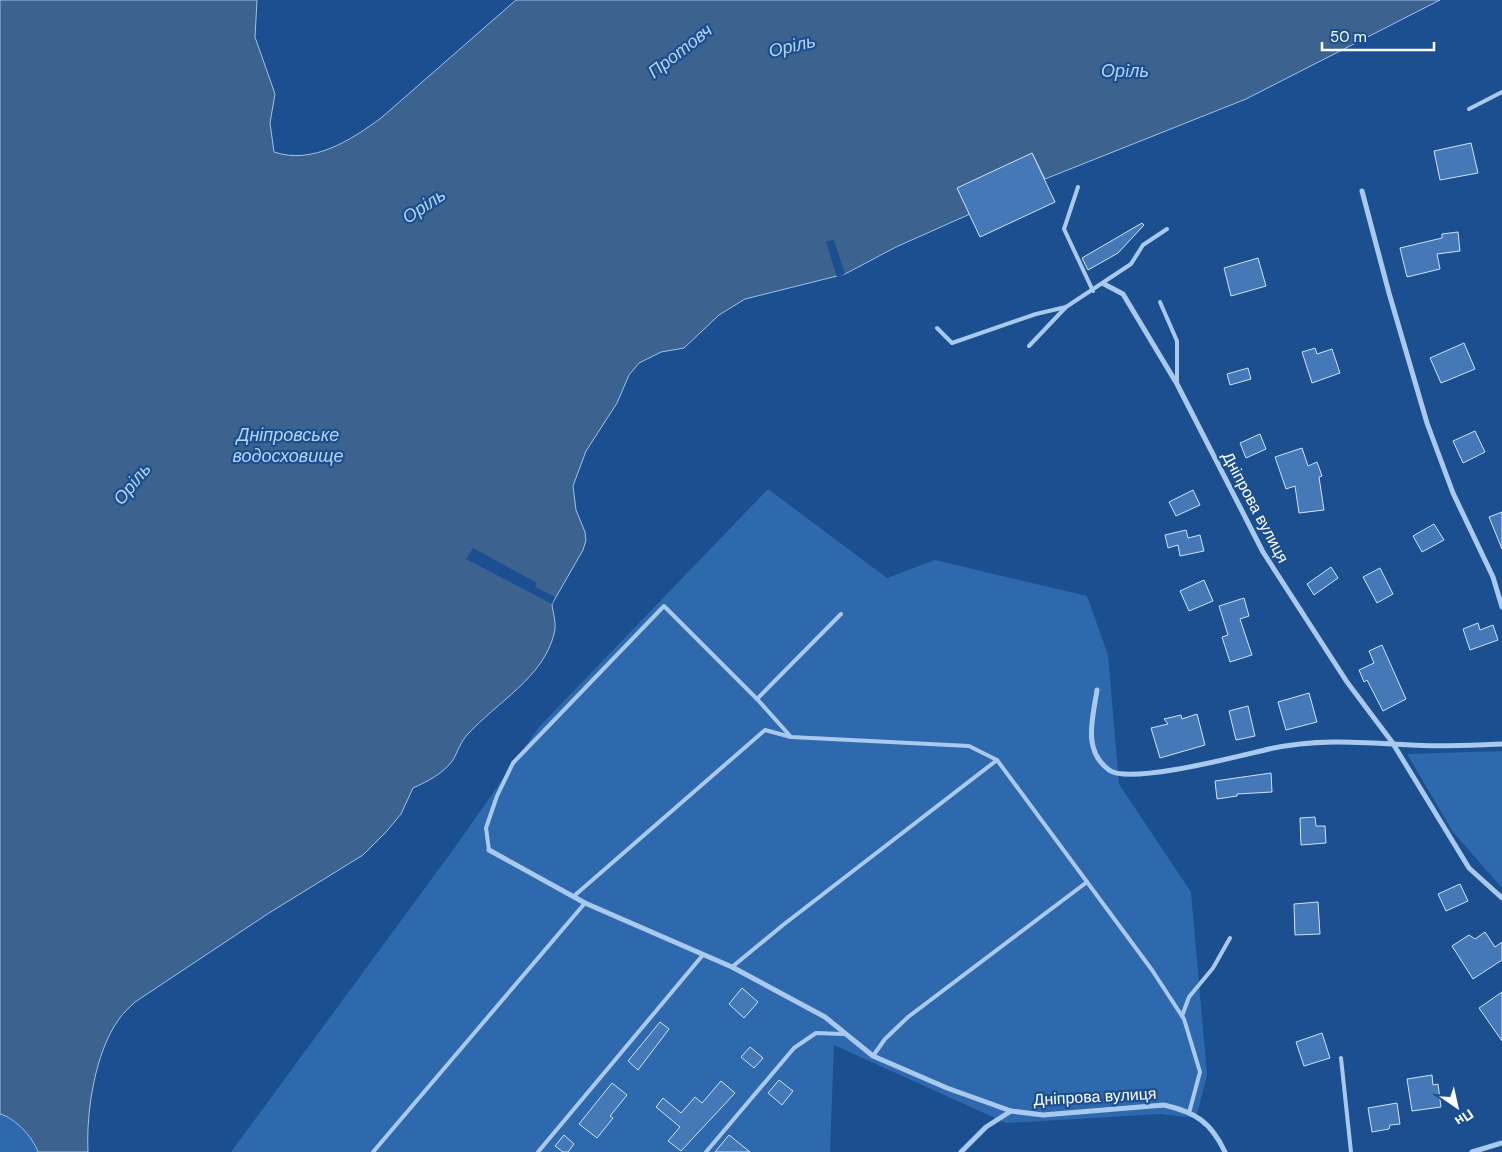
<svg xmlns="http://www.w3.org/2000/svg" width="1502" height="1152" viewBox="0 0 1502 1152" font-family="'DM Sans',sans-serif">
	<style>
		.green { fill: #2e69ad }
		.water { fill: #3c6290; stroke: #9cc4f0 }
		.pier { fill: #1b4f8f }
		.building { fill: #4478b7; stroke: #cfe3fa }
		.lines { fill: none; stroke-linecap: round; stroke-linejoin: round }
		.lane { stroke: #a9c9ee; stroke-width: 4 }
		.street { stroke: #a9c9ee; stroke-width: 5 }
		.labels { text-anchor: middle; stroke-width: 4.5; stroke-linejoin: round; paint-order: stroke }
		.street-label { font-size: 16px; fill: #fff; stroke: #1b4f8f }
		.water-label { font-size: 18px; font-style: italic; fill: #b5d3f5; stroke: #1b4f8f }
	</style>
	<rect width="100%" height="100%" fill="#1b4f8f"/>
	<g class="green">
		<polygon points="768,489 887,578 935,560 1087,596 1108,655 1119,784 1191,892 1207,1075 1196,1118 1161,1114 1006,1123 834,1045 830,1152 231,1152 458,843 539,727"/>
		<polygon points="1502,751 1502,888 1453,832 1407,754"/>
		<path d="M0 1114C15 1118 33 1137 38 1152H0Z"/>
	</g>
	<path class="water" d="M0 0H257L255 37 275 94 270 123 274 152C313 165 351 140 381 118L516 0H1440L1246 99 1045 179 1032 153 970 214 896 247 845 274 745 299 719 315 684 348 661 352 639 363 629 375 617 403 586 451 573 486 576 510 585 532 586 540 583 550 552 604C553 614 557 624 554 634 543 678 497 702 468 734 461 741 458 751 453 760 443 774 428 781 413 788L401 814 386 832 363 855 269 913 135 1002C130 1007 123 1013 119 1019 95 1052 86 1112 88 1152H38C33 1137 15 1118 0 1114Z"/>
	<g class="pier">
		<polygon points="834,240 845,274 837,277 826,242"/>
		<polygon points="473,548 537,583 535,587 555,597 552,604 466,559"/>
	</g>
	<g class="building">
		<polygon points="1471,143 1478,173 1440,180 1434,151"/>
		<polygon points="1032,153 1055,202 980,237 957,188"/>
		<polygon points="1142,223 1144,225 1118,253 1088,270 1082,258"/>
		<polygon points="1458,232 1460,251 1437,254 1440,269 1407,277 1400,248 1442,238 1442,234"/>
		<polygon points="1258,258 1266,286 1231,296 1224,268"/>
		<polygon points="1464,343 1475,369 1441,383 1430,358"/>
		<polygon points="1315,348 1317,354 1332,349 1340,373 1312,383 1302,352"/>
		<polygon points="1248,368 1251,379 1230,385 1227,374"/>
		<polygon points="1475,431 1485,452 1463,463 1453,441"/>
		<polygon points="1260,434 1266,449 1246,458 1240,443"/>
		<polygon points="1302,448 1308,466 1317,462 1322,476 1319,477 1324,510 1299,513 1295,486 1286,489 1275,457"/>
		<polygon points="1193,490 1200,505 1176,516 1169,502"/>
		<polygon points="1502,512 1502,549 1489,517"/>
		<polygon points="1434,524 1444,540 1422,552 1413,536"/>
		<polygon points="1186,530 1188,538 1200,535 1204,551 1180,556 1178,545 1168,548 1165,535"/>
		<polygon points="1331,567 1338,578 1314,595 1307,584"/>
		<polygon points="1380,568 1393,594 1377,603 1363,577"/>
		<polygon points="1204,580 1213,601 1189,611 1180,591"/>
		<polygon points="1244,598 1249,616 1240,619 1252,655 1230,662 1222,637 1228,635 1219,606"/>
		<polygon points="1478,623 1480,630 1493,625 1498,640 1470,650 1463,629"/>
		<polygon points="1382,645 1406,699 1383,711 1367,680 1364,682 1359,670 1374,663 1369,651"/>
		<polygon points="1309,693 1317,722 1286,730 1278,702"/>
		<polygon points="1248,706 1255,736 1236,740 1229,711"/>
		<polygon points="1197,714 1205,745 1160,758 1151,728 1168,724 1164,719 1181,715 1182,719"/>
		<polygon points="1271,773 1272,792 1237,794 1237,796 1217,799 1215,781"/>
		<polygon points="1315,817 1316,826 1325,826 1326,843 1301,845 1300,818"/>
		<polygon points="1460,884 1468,901 1446,911 1438,894"/>
		<polygon points="1318,902 1320,934 1295,935 1294,904"/>
		<polygon points="1485,932 1495,947 1502,942 1502,960 1473,979 1452,946 1469,935 1475,939"/>
		<polygon points="742,988 758,1002 744,1018 729,1004"/>
		<polygon points="1502,992 1502,1041 1479,1008"/>
		<polygon points="660,1022 669,1029 638,1070 628,1061"/>
		<polygon points="1322,1033 1330,1058 1304,1066 1296,1042"/>
		<polygon points="750,1047 763,1058 754,1068 741,1057"/>
		<polygon points="1432,1075 1433,1085 1438,1084 1441,1107 1412,1111 1407,1079"/>
		<polygon points="779,1080 793,1091 782,1105 768,1093"/>
		<polygon points="721,1081 735,1093 681,1151 668,1141 680,1127 656,1107 663,1098 681,1113 695,1097 702,1103"/>
		<polygon points="612,1083 627,1095 610,1116 613,1118 597,1138 579,1124"/>
		<polygon points="1397,1103 1400,1124 1390,1125 1389,1129 1372,1132 1368,1108"/>
		<polygon points="564,1135 574,1144 568,1152 563,1152 555,1146"/>
		<polygon points="729,1135 750,1152 715,1152"/>
	</g>
	<g class="lines">
		<g class="lane">
			<polyline points="1469,109 1502,92"/>
			<polyline points="1078,187 1064,229 1093,291"/>
			<polyline points="1160,302 1177,341 1177,384"/>
			<polyline points="937,328 952,343 1036,314 1066,307"/>
			<polyline points="1029,346 1066,307 1131,264 1143,245 1167,229"/>
			<polyline points="757,699 841,614"/>
			<polyline points="489,850 486,828 497,796 513,763 664,606 757,699 791,737"/>
			<polyline points="574,896 765,730 791,737 969,746 997,760 1152,970 1184,1019 1200,1072 1189,1113"/>
			<polyline points="732,967 783,925 997,760"/>
			<polyline points="1182,1016 1189,997 1213,968 1230,938"/>
			<polyline points="873,1056 885,1039 908,1017 1087,882"/>
			<polyline points="1341,1058 1351,1152"/>
			<polyline points="373,1152 585,903"/>
			<polyline points="538,1152 702,956"/>
			<polyline points="706,1152 794,1048 816,1033 843,1034"/>
		</g>
		<g class="street">
			<polyline points="1362,191 1389,293 1427,423 1453,493 1493,577 1502,607"/>
			<polyline points="1104,284 1123,294 1177,384 1263,552 1347,682 1392,742 1469,868 1502,898"/>
			<path d="M1097 690C1093 718 1082 750 1109 770 1129 785 1239 756 1265 750 1313 738 1362 742 1411 745 1441 747 1472 745 1502 744"/>
			<polyline points="489,850 585,903 732,967 825,1017 873,1056 947,1088 1011,1111"/>
			<path d="M961 1152 986 1127 1011 1111 1043 1115 1164 1105C1195 1112 1211 1122 1225 1152"/>
			<polyline points="1472,1152 1502,1143"/>
		</g>
	</g>
	<g class="labels">
		<g class="street-label">
			<text transform="translate(1256 507) rotate(62)" y="6">Дніпрова вулиця</text>
			<text transform="translate(1095 1096) rotate(-3)" y="6">Дніпрова вулиця</text>
		</g>
		<g class="water-label">
			<text transform="translate(792 46) rotate(-13)" y="6">Оріль</text>
			<text transform="translate(680 51) rotate(-38)" y="6">Протовч</text>
			<text x="1125" y="77">Орiль</text>
			<text transform="translate(424 206) rotate(-34)" y="6">Оріль</text>
			<text x="288" y="441">Дніпровське<tspan x="288" dy="21">водосховище</tspan></text>
			<text transform="translate(132 484) rotate(-51)" y="6">Оріль</text>
		</g>
	</g>
	<g transform="translate(1457 1107) rotate(146)" stroke="#1b4f8f" stroke-width="4" paint-order="stroke">
	<path d="M0-4L9 19L0 12L-9 19Z" fill="#ffffff"/>
	<text y="-8" font-size="14" font-weight="bold" text-anchor="middle" fill="#ffffff">Пн</text>
	</g>
	<path d="M1322 42v8h112v-8" fill="none" stroke="#ffffff" stroke-width="2.5"/>
	<text x="1330" y="42" font-size="15" fill="#ffffff" stroke="#1b4f8f" stroke-width="4" paint-order="stroke">50 m</text>
</svg>
